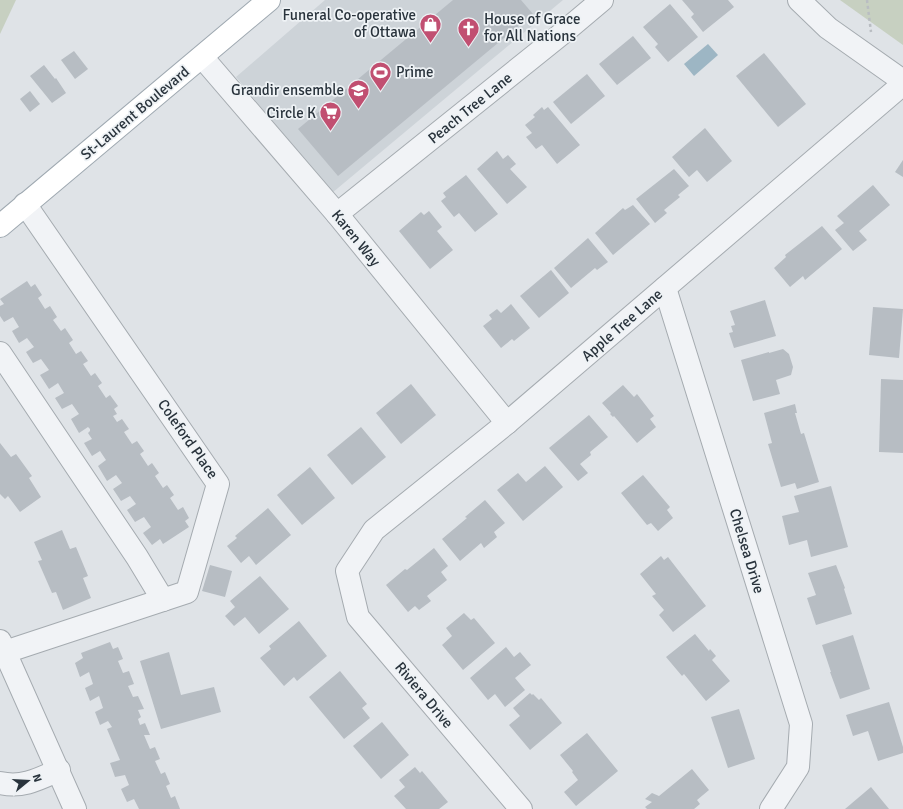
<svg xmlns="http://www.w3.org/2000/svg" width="903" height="809" viewBox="0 0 903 809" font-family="Signika,sans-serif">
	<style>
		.built { fill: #cdd3d8 }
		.green { fill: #c7d0c1 }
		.water { fill: #9db6c4 }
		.building { fill: #b7bdc3 }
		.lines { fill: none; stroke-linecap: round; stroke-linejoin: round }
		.minor-casing { stroke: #a5abb0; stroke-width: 24 }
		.major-casing { stroke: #9fa9b1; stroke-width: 24 }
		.path { stroke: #b9bdc2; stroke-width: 2.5; stroke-dasharray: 3 3; stroke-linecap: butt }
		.minor { stroke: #f1f3f6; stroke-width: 22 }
		.major { stroke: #fff; stroke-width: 22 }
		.labels { text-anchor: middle; stroke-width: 3.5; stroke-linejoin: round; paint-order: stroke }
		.poi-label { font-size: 15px; fill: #29333c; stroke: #eef2f5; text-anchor: end }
		.street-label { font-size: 15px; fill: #29333c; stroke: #eef2f5 }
	</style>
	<rect width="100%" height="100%" fill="#dfe3e7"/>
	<polygon class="built" points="325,0 563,0 332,193 236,77"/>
	<g class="green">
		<polygon points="0,0 16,0 0,34"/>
		<polygon points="840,0 903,0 903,45"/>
	</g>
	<polygon class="water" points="708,44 718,55 694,76 684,64"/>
	<g class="building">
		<polygon points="453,0 521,0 533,14 338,176 298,129"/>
		<polygon points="682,0 728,0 734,7 703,32 691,17 694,14"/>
		<polygon points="670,4 698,37 668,62 655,47 658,44 643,27"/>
		<polygon points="633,36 651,58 617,85 599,64"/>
		<polygon points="74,51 88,69 75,79 61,60"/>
		<polygon points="764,53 806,104 778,127 736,76"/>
		<polygon points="44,65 55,79 56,78 66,93 52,103 30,76"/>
		<polygon points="587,74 605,96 571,124 553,102"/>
		<polygon points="30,91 40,104 30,112 20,99"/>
		<polygon points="542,107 544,110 548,107 580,145 557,164 542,145 536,149 526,137 532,133 525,125 535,117 533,115"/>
		<polygon points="705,128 732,161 707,182 697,170 689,177 672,157"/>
		<polygon points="497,151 503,159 508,155 516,164 510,169 527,187 507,204 477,169"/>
		<polygon points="903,160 903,177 895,172"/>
		<polygon points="674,169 689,186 678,195 680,197 664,210 667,213 655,223 636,199"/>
		<polygon points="466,175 498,214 475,232 459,213 454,217 441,201 446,197 443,193"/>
		<polygon points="873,185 890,205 859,231 867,240 853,251 835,230 844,223 837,216"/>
		<polygon points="633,205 650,224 613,255 595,233 623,208 625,210"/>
		<polygon points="429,211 442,227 437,231 453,250 430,269 399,231 421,212 424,215"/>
		<polygon points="822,226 842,249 805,280 803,276 790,287 774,268 786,257 785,255"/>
		<polygon points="588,238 608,262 597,270 595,268 571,288 554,268"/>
		<polygon points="551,270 569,293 539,318 520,296"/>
		<polygon points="27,281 31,287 35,284 42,295 38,298 45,309 50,306 57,317 53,320 61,331 65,328 73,340 69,343 76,354 81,351 88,361 83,364 91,376 95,373 102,383 98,386 106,398 110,395 118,406 114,409 117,414 113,416 117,422 122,419 129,429 124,432 132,444 137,441 144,451 140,454 148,466 152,463 159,473 155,476 163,488 167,485 174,495 170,498 178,510 183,507 189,518 185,521 189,527 163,544 160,539 152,545 143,533 151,527 144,517 135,522 127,510 136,504 130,496 121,501 113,489 122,483 116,475 107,481 98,466 106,460 100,451 92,456 84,443 92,439 88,433 90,431 90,429 88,427 79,433 71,419 79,414 72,404 62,409 55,398 64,393 58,383 49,389 40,375 49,370 41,359 33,363 26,352 34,347 27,338 19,343 12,331 19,327 13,317 4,322 0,316 0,306 4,304 0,299"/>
		<polygon points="765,300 776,336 734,348 729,333 733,332 731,326 735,325 730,311"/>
		<polygon points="511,304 530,328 514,341 512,339 501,348 483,326 492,319 489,315 497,309 501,313"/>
		<polygon points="873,307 903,309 899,358 869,355"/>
		<polygon points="783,349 789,354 793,367 791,375 776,380 780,394 753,401 741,360 769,352 769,353"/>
		<polygon points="881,379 903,380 903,453 879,452"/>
		<polygon points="411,384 436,415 401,444 376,413"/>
		<polygon points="623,385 634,397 637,394 654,416 650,419 656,427 637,443 614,416 613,417 610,414 611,413 602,403"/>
		<polygon points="795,404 797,413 795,413 801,434 804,433 819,482 797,489 795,483 781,487 768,444 772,443 764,413"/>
		<polygon points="589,415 608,437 590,452 591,455 580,464 588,473 578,481 549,448"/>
		<polygon points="361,427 386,457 352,485 327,455"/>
		<polygon points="0,443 11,457 16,454 32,476 29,478 41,497 20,512 8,496 5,499 0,494"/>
		<polygon points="545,466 563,487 523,521 497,490 518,473 526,482"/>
		<polygon points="310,467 335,498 302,525 277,495"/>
		<polygon points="643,475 670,507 667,510 673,518 658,531 651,523 647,525 621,493"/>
		<polygon points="831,486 848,547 811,557 807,540 789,545 782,516 799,512 794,496"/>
		<polygon points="485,500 505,523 494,532 497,537 484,548 481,543 460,561 442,539 467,518 465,517"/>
		<polygon points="268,508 291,535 256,565 249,556 241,563 227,546 237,538 235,536"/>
		<polygon points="62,530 70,549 76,547 88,576 83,578 91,598 63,610 56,592 52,593 38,561 42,560 34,542"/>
		<polygon points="434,548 448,566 441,572 447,580 427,596 431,601 419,610 415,606 408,612 386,585 405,569 407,570"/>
		<polygon points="661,556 664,560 668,557 706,606 673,632 659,615 664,610 652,596 656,594 640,574"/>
		<polygon points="210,565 232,571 225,597 202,591"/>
		<polygon points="836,565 845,588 844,589 852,614 816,625 807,598 816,595 808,573"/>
		<polygon points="260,576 289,609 259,634 245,617 234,626 225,616 235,607 230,601"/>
		<polygon points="464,613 471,620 474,618 495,643 463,670 442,645 452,636 446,628"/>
		<polygon points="299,621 327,656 297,681 294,677 284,686 260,658 271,649 269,646"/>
		<polygon points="695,634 709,651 710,649 716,656 712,660 730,681 706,701 684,674 682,676 666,657"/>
		<polygon points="853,635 870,689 840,699 830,672 831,672 822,645"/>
		<polygon points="110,642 113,649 118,647 123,659 118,661 123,673 129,671 134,684 128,686 133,697 138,696 144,709 138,710 141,717 138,719 140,725 145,723 150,735 144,735 150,749 155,747 160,759 155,761 161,774 165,772 170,784 166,786 171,798 175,796 180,809 139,809 134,799 127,802 121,789 129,785 125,775 115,777 110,763 120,760 107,729 112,727 108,721 100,725 95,712 103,708 99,696 90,701 85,688 93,684 89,672 80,677 75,663 83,658 81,653"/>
		<polygon points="506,647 514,657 520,652 531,665 515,678 525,690 505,707 495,694 488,700 470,678"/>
		<polygon points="169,652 181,695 214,687 221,712 161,729 140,661"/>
		<polygon points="340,671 367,704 362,708 370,718 344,739 309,697"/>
		<polygon points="530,693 532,695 533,694 539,700 541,698 562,723 530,750 509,725 520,716 513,708"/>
		<polygon points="889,702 903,747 903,753 878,761 868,731 853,736 846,715"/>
		<polygon points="739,709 755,759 728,768 711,717"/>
		<polygon points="382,722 409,755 381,779 353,746"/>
		<polygon points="587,733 618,771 576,806 564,792 578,780 572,772 573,771 560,755"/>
		<polygon points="415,767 420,773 422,771 448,802 439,809 406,809 394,796 405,787 399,780"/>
		<polygon points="692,769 709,790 697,800 700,804 694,809 647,809 645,807 652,802 645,799 652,793 659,796"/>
		<polygon points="871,787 889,809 845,809"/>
	</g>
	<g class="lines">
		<defs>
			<g id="minor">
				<polyline points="799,0 828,28 903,81"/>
				<polyline points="202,57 337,214 507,423"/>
				<polyline points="337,214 564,32 602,0"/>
				<polyline points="665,288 801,724 798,767 771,809"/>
				<polyline points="0,353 137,557 163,600"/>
				<polyline points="0,641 75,809"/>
				<polyline points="5,652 187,592 218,484 25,204"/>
				<path d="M0 783C23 788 39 779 59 770"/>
				<polyline points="521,809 358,617 347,571 374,530 507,423 903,84"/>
			</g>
			<polyline id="major" points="0,226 269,0"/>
		</defs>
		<use href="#minor" class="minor-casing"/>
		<use href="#major" class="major-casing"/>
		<polyline class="path" points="867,0 871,32"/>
		<use href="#minor" class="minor"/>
		<use href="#major" class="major"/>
	</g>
	<defs>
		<symbol id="shop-pin" viewBox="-11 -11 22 30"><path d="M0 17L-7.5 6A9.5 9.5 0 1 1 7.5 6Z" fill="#c14f71" stroke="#eef2f5"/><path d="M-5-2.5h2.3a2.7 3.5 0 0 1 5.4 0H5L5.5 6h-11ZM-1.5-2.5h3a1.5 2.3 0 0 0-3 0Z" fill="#fff"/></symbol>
		<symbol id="church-pin" viewBox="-11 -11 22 30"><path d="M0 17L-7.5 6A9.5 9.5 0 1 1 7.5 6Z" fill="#c14f71" stroke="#eef2f5"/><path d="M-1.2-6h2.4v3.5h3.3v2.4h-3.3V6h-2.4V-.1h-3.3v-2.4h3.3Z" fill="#fff"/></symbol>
		<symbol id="stadium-pin" viewBox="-11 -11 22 30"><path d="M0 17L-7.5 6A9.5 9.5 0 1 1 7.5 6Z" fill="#c14f71" stroke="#eef2f5"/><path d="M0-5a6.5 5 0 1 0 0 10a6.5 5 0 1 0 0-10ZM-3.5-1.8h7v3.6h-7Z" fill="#fff"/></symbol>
		<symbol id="school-pin" viewBox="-11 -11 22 30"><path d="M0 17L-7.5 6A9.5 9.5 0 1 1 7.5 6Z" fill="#c14f71" stroke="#eef2f5"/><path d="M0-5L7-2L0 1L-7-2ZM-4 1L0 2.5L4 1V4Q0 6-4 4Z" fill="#fff"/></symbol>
		<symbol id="supermarket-pin" viewBox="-11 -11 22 30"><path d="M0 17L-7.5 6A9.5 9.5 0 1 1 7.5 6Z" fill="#c14f71" stroke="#eef2f5"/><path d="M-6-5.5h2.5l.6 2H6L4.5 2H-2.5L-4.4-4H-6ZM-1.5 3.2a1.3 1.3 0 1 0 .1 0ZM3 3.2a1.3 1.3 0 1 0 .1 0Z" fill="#fff"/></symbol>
	</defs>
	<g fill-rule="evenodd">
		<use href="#shop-pin" x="418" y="12" width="25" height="34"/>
		<use href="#church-pin" x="456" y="16" width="25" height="34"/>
		<use href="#stadium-pin" x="368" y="60" width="25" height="34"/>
		<use href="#school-pin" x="346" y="78" width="25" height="34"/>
		<use href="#supermarket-pin" x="318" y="100" width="25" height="34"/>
	</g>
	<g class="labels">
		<g class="poi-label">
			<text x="416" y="20">Funeral Co-operative<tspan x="416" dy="17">of Ottawa</tspan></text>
			<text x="484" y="24" text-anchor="start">House of Grace<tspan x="484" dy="17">for All Nations</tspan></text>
			<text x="396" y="77" text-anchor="start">Prime</text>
			<text x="344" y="95">Grandir ensemble</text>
			<text x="316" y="118">Circle K</text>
		</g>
		<g class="street-label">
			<text transform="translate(470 108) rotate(-39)" y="5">Peach Tree Lane</text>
			<text transform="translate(135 113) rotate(-40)" y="5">St-Laurent Boulevard</text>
			<text transform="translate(356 238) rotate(51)" y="5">Karen Way</text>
			<text transform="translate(622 325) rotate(-41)" y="5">Apple Tree Lane</text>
			<text transform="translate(188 439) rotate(55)" y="5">Coleford Place</text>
			<text transform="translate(747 551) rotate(73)" y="5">Chelsea Drive</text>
			<text transform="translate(424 695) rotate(50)" y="5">Riviera Drive</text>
		</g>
	</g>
	<g transform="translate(28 781) rotate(72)" stroke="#eef2f5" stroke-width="3" paint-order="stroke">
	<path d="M0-3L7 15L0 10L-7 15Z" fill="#29333c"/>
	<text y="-6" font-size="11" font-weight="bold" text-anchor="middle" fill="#29333c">N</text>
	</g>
</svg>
